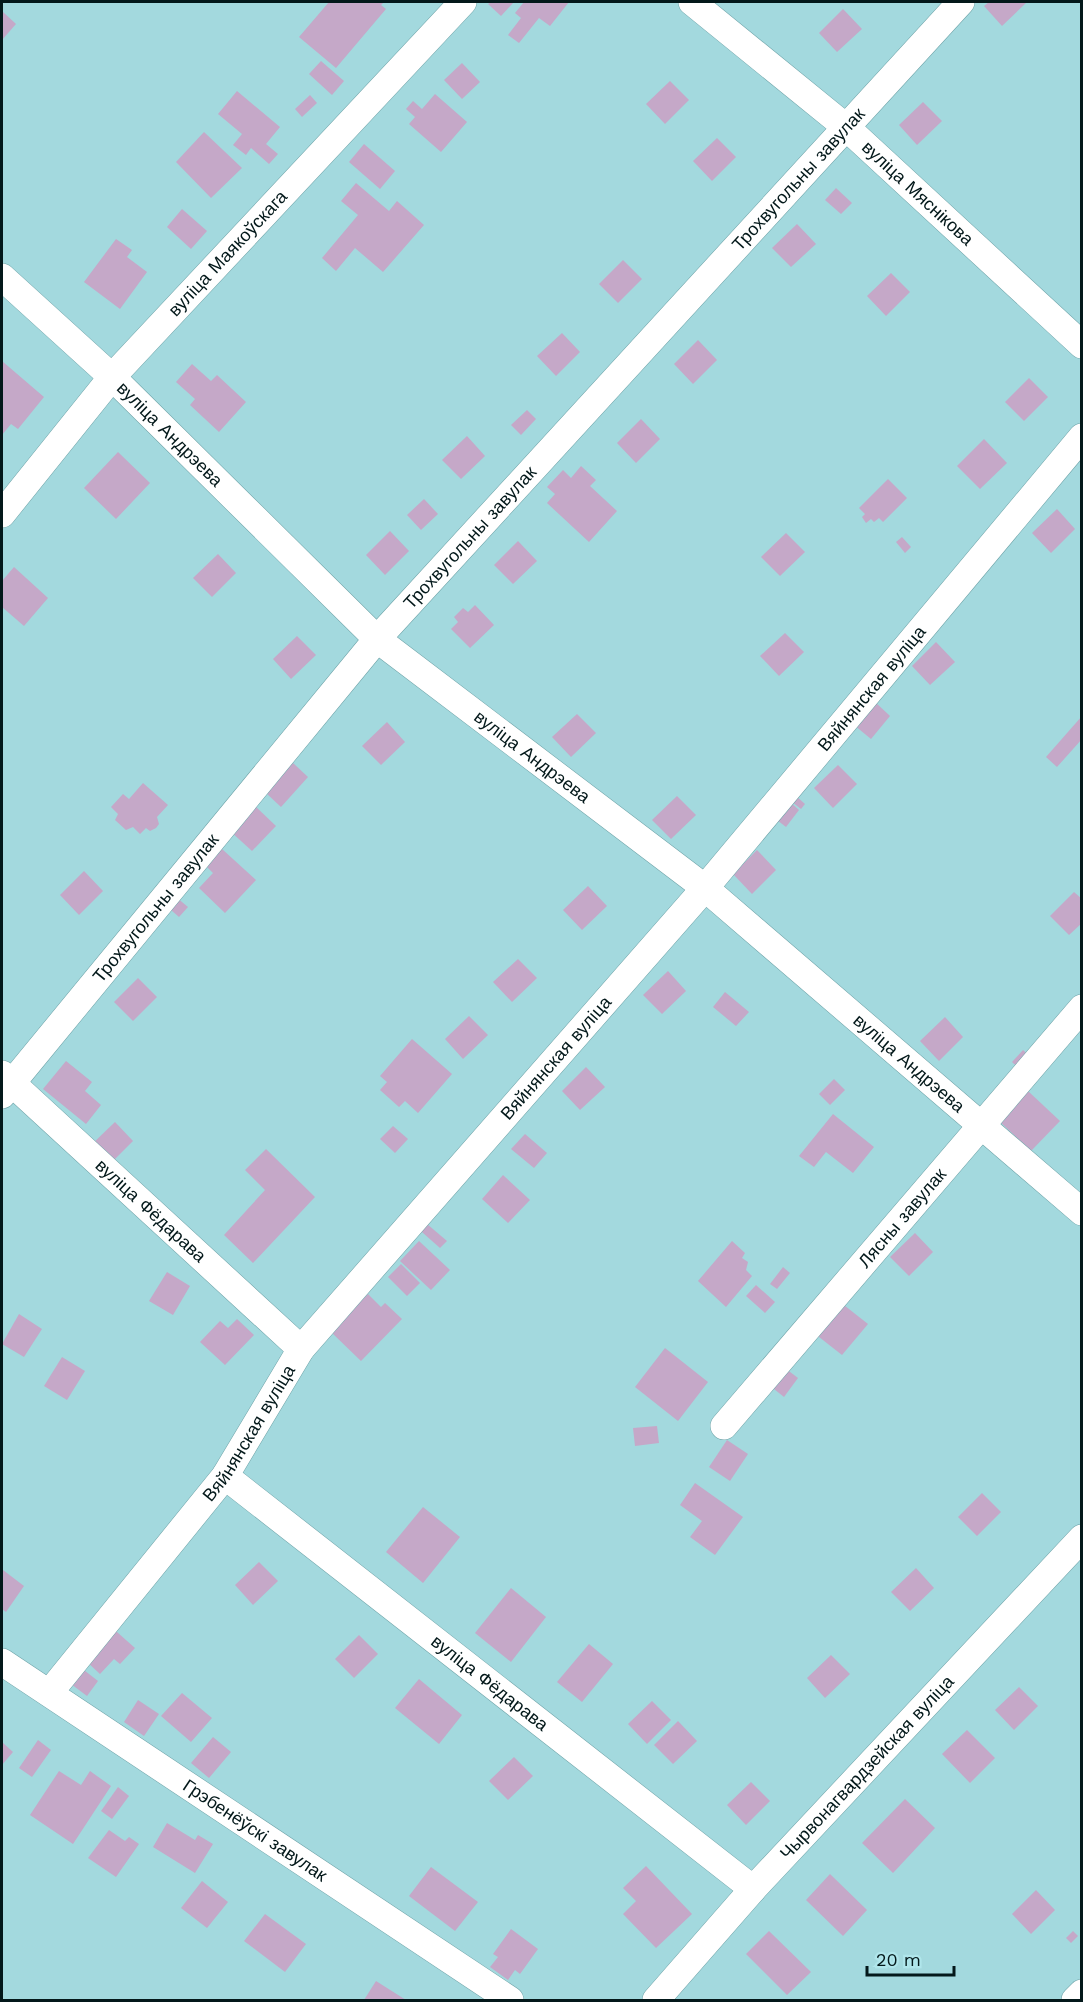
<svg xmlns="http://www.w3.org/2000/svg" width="1083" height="2002" viewBox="0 0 1083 2002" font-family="'Work Sans',sans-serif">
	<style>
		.building { fill: #c5a8c8 }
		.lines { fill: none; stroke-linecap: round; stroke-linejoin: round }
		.street-casing { stroke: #6ea3a8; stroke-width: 28 }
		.street { stroke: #fff; stroke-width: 27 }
		.labels { text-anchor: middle; stroke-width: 4.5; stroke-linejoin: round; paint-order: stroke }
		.street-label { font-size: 18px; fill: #03181a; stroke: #b0e6eb }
	</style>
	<rect width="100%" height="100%" fill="#a3d9de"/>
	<g class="building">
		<polygon points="329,2 384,2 381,5 386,9 336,68 299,37"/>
		<polygon points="491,2 514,2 501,16 488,4"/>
		<polygon points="524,2 569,2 550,26 539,18 519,43 508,35 521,18 515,13"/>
		<polygon points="989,2 1027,2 1002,26 984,6"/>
		<polygon points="843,9 862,29 837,52 819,33"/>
		<polygon points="2,11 16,24 2,40"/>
		<polygon points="321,61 344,81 332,95 309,74"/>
		<polygon points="462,63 480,82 462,99 444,80"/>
		<polygon points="670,81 689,100 665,124 646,104"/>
		<polygon points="237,91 280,127 266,144 278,154 269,164 251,148 246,155 233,145 242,134 218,114"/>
		<polygon points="435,94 467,122 441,152 409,124 415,117 406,109 413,101 422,109"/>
		<polygon points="310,95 317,103 302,117 295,109"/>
		<polygon points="923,102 942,121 917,145 899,125"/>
		<polygon points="204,132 242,168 211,198 176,162"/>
		<polygon points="717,138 736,157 712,181 693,161"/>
		<polygon points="364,144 395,171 380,189 349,162"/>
		<polygon points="356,183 389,211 397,201 424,225 383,272 355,248 336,271 322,258 358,215 341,201"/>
		<polygon points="836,188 852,203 841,214 825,200"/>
		<polygon points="182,209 207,231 191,249 167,227"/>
		<polygon points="797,224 816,244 791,267 772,248"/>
		<polygon points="116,239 132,250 127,257 147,272 120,309 84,282"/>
		<polygon points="623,260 642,279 618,303 599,284"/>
		<polygon points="891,273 910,292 886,316 867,296"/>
		<polygon points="562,333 580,352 556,376 537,356"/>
		<polygon points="698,340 717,360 693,384 674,364"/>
		<polygon points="2,361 44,397 18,429 11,424 2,435"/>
		<polygon points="192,364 211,381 217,375 246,402 219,432 190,405 195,399 176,382"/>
		<polygon points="1029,378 1048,397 1024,421 1005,402"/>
		<polygon points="527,410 536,419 521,435 511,425"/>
		<polygon points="641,419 660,439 636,463 617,443"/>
		<polygon points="467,436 485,456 461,479 442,460"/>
		<polygon points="984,439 1007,463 980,489 957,466"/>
		<polygon points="118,452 150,483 116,519 84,488"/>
		<polygon points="581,466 596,480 590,486 617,511 589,542 547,503 555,494 547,487 563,470 571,478"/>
		<polygon points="888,479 907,498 883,522 879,518 874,522 871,519 866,523 862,517 865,514 859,508"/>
		<polygon points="424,499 438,514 421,530 407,515"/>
		<polygon points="1057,509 1075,529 1051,553 1032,533"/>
		<polygon points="390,531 409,551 385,575 366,555"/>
		<polygon points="786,533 805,552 780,576 761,557"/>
		<polygon points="902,537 911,547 905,553 896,542"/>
		<polygon points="518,541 537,561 513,584 494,565"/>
		<polygon points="218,554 236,573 212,597 193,578"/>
		<polygon points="14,567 48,598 24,626 2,607 2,581"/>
		<polygon points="475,605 494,625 470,648 451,629 458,622 454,617 463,608 468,612"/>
		<polygon points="785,633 804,652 779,676 760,656"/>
		<polygon points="297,636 316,655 291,679 273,659"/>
		<polygon points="936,642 955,662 930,685 912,666"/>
		<polygon points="874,701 890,716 871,739 854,725"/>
		<polygon points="577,714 596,733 571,757 552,737"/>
		<polygon points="1082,716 1082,739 1057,767 1046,757"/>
		<polygon points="387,722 405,742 381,765 362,746"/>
		<polygon points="293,763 308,777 281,807 266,793"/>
		<polygon points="838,765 857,784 833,808 814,788"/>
		<polygon points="143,783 168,805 157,817 159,824 156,828 150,831 146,828 140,834 133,827 126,830 115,820 118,814 111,807 123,794 129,799"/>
		<polygon points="677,796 696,815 671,839 652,820"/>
		<polygon points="796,796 805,804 801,809 792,802"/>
		<polygon points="789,801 799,810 786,827 777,820"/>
		<polygon points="254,805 276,826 252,851 230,831"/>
		<polygon points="222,849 256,880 225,913 199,888 213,873 206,866"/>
		<polygon points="757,850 776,870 752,894 733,874"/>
		<polygon points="84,871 103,891 79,915 60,895"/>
		<polygon points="588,886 607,906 582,930 563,910"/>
		<polygon points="170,892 188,907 179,917 162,902"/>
		<polygon points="1074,892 1082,899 1082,923 1069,935 1050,916"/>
		<polygon points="518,959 537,978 512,1002 493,982"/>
		<polygon points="668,971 686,991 662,1014 643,995"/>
		<polygon points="138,978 157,997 133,1021 114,1002"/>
		<polygon points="725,992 749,1012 736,1026 713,1007"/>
		<polygon points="469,1016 488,1035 463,1059 445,1039"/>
		<polygon points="945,1017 963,1037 939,1061 920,1041"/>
		<polygon points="412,1039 452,1074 418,1113 405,1101 399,1107 380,1090 387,1082 380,1076"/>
		<polygon points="1023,1050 1038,1064 1027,1076 1012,1062"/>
		<polygon points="66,1061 92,1082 85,1091 101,1105 86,1124 43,1089"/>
		<polygon points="586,1067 605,1087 580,1110 562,1091"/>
		<polygon points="1011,1075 1060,1121 1031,1151 982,1105"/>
		<polygon points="834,1079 845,1090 830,1105 819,1094"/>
		<polygon points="833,1114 874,1147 853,1173 826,1152 814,1167 799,1156"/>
		<polygon points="115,1122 133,1141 109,1165 90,1146"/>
		<polygon points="393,1126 408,1139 395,1153 380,1139"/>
		<polygon points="525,1134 547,1153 534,1168 511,1149"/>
		<polygon points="266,1149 315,1197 253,1263 224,1235 265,1190 245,1170"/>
		<polygon points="503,1175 530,1200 508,1223 482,1199"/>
		<polygon points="420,1218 447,1241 440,1248 414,1225"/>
		<polygon points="915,1233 933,1252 909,1276 890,1257"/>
		<polygon points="419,1241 450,1270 431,1290 400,1261"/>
		<polygon points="732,1241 745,1253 742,1258 748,1262 746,1270 752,1276 726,1307 698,1281"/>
		<polygon points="401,1264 420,1283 407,1296 388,1277"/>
		<polygon points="783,1267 790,1273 777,1289 770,1284"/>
		<polygon points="167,1272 190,1286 173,1315 149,1301"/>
		<polygon points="756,1285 775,1302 765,1313 746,1296"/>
		<polygon points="368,1294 381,1307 385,1303 402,1319 361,1361 331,1332"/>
		<polygon points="840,1302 868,1324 842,1355 814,1333"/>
		<polygon points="19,1314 42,1329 24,1357 2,1344"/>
		<polygon points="237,1319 254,1335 225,1365 200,1342 220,1321 228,1328"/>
		<polygon points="665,1348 708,1382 678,1421 635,1387"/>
		<polygon points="62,1357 85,1371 67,1400 44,1386"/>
		<polygon points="773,1359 798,1378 784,1397 759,1377"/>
		<polygon points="657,1426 659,1443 635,1446 633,1428"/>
		<polygon points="727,1440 748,1454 730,1481 709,1467"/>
		<polygon points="695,1483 743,1517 715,1555 690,1537 702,1521 680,1505"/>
		<polygon points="982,1493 1001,1512 977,1536 958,1517"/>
		<polygon points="423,1507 460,1537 423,1583 386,1552"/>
		<polygon points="259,1562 278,1581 253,1605 235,1585"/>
		<polygon points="916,1568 934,1588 910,1611 891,1592"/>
		<polygon points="3,1570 24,1586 6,1612 2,1609"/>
		<polygon points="511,1588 546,1617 511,1662 475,1633"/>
		<polygon points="100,1617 135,1648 120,1664 114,1659 100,1674 72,1648"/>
		<polygon points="359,1635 378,1654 354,1678 335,1659"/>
		<polygon points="589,1644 613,1664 582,1702 557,1682"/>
		<polygon points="831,1655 850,1674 825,1698 807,1678"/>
		<polygon points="71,1660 98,1681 87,1696 59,1675"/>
		<polygon points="419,1679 462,1715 439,1744 395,1708"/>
		<polygon points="1019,1687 1038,1706 1014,1730 995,1710"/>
		<polygon points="182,1693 212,1718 191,1742 161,1716"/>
		<polygon points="138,1700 159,1714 144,1736 124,1722"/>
		<polygon points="652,1701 671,1720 647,1744 628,1724"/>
		<polygon points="678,1721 697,1741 673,1764 654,1745"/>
		<polygon points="967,1730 995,1758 970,1783 942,1754"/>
		<polygon points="213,1737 231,1752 209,1778 191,1763"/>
		<polygon points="38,1740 51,1750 32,1777 19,1768"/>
		<polygon points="2,1742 13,1752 2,1765"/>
		<polygon points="514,1757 533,1776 508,1800 489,1781"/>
		<polygon points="59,1771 81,1785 90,1771 111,1786 73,1844 30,1815"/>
		<polygon points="751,1782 770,1801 746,1825 727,1805"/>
		<polygon points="118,1787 129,1796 112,1819 101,1811"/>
		<polygon points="905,1799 935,1828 893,1873 862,1843"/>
		<polygon points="167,1823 195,1840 198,1835 213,1844 195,1873 153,1847"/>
		<polygon points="109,1830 125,1841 129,1837 139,1844 116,1877 88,1858"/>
		<polygon points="646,1866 692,1914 656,1948 623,1914 636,1901 623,1888"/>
		<polygon points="431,1867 478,1902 455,1931 409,1896"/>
		<polygon points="830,1874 867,1910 843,1936 806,1900"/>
		<polygon points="202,1881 228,1902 207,1928 181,1908"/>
		<polygon points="1036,1890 1055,1910 1031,1934 1012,1914"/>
		<polygon points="265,1914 306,1944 285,1972 244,1941"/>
		<polygon points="511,1929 538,1949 520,1974 515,1970 508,1980 490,1967 498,1957 493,1954"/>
		<polygon points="769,1931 811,1972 787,1995 746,1954"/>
		<polygon points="1073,1931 1078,1936 1071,1943 1066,1938"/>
		<polygon points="376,1981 406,2000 364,2000"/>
	</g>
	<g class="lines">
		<defs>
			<g id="street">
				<path id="s1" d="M692 2 847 128 1082 345"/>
				<path id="s2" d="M2 277 112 377 377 639 705 888 1082 1212"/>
				<path id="s3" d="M2 514 112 377 463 2"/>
				<path id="s4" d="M2 1074 301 1349"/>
				<path id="s5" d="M2 1095 377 639 961 2"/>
				<path id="s6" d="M724 1426 1082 1008"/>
				<path id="s7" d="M225 1476 753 1889"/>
				<path id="s8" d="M2 1662 510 2000"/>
				<path id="s9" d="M50 1692 225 1476 301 1349 705 888 1082 437"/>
				<path id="s10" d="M656 2000 753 1889 1082 1538"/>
				<polyline points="1075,2000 1082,1993"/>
			</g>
		</defs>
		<use href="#street" class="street-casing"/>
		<use href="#street" class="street"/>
	</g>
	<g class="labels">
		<g class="street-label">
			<text dy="6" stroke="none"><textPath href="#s5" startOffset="1214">Трохвугольны завулак</textPath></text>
			<text dy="6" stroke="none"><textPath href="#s1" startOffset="296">вуліца Мяснікова</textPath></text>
			<text dy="6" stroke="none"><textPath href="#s3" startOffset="345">вуліца Маякоўскага</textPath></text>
			<text dy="6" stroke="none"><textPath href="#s2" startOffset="230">вуліца Андрэева</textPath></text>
			<text dy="6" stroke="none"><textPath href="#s5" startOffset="728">Трохвугольны завулак</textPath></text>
			<text dy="6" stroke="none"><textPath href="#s9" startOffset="1299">Вяйнянская вуліца</textPath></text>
			<text dy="6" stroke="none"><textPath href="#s2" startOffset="716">вуліца Андрэева</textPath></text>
			<text dy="6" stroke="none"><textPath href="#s5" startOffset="242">Трохвугольны завулак</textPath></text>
			<text dy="6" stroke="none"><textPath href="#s9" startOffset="813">Вяйнянская вуліца</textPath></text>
			<text dy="6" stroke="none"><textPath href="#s2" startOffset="1202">вуліца Андрэева</textPath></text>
			<text dy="6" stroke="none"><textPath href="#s4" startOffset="202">вуліца Фёдарава</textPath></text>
			<text dy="6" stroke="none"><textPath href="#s6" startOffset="274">Лясны завулак</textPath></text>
			<text dy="6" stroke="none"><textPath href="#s9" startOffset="327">Вяйнянская вуліца</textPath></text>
			<text dy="6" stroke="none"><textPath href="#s7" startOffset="336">вуліца Фёдарава</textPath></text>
			<text dy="6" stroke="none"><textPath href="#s10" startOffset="314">Чырвонагвардзейская вуліца</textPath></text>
			<text dy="6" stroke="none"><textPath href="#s8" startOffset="304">Грэбенёўскі завулак</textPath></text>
		</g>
	</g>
	<rect width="1083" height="2002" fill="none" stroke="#03181a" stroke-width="6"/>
	<path d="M867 1966v9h87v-9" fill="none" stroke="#03181a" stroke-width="3"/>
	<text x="876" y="1966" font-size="18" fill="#03181a" stroke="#b0e6eb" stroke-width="4.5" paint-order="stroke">20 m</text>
</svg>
